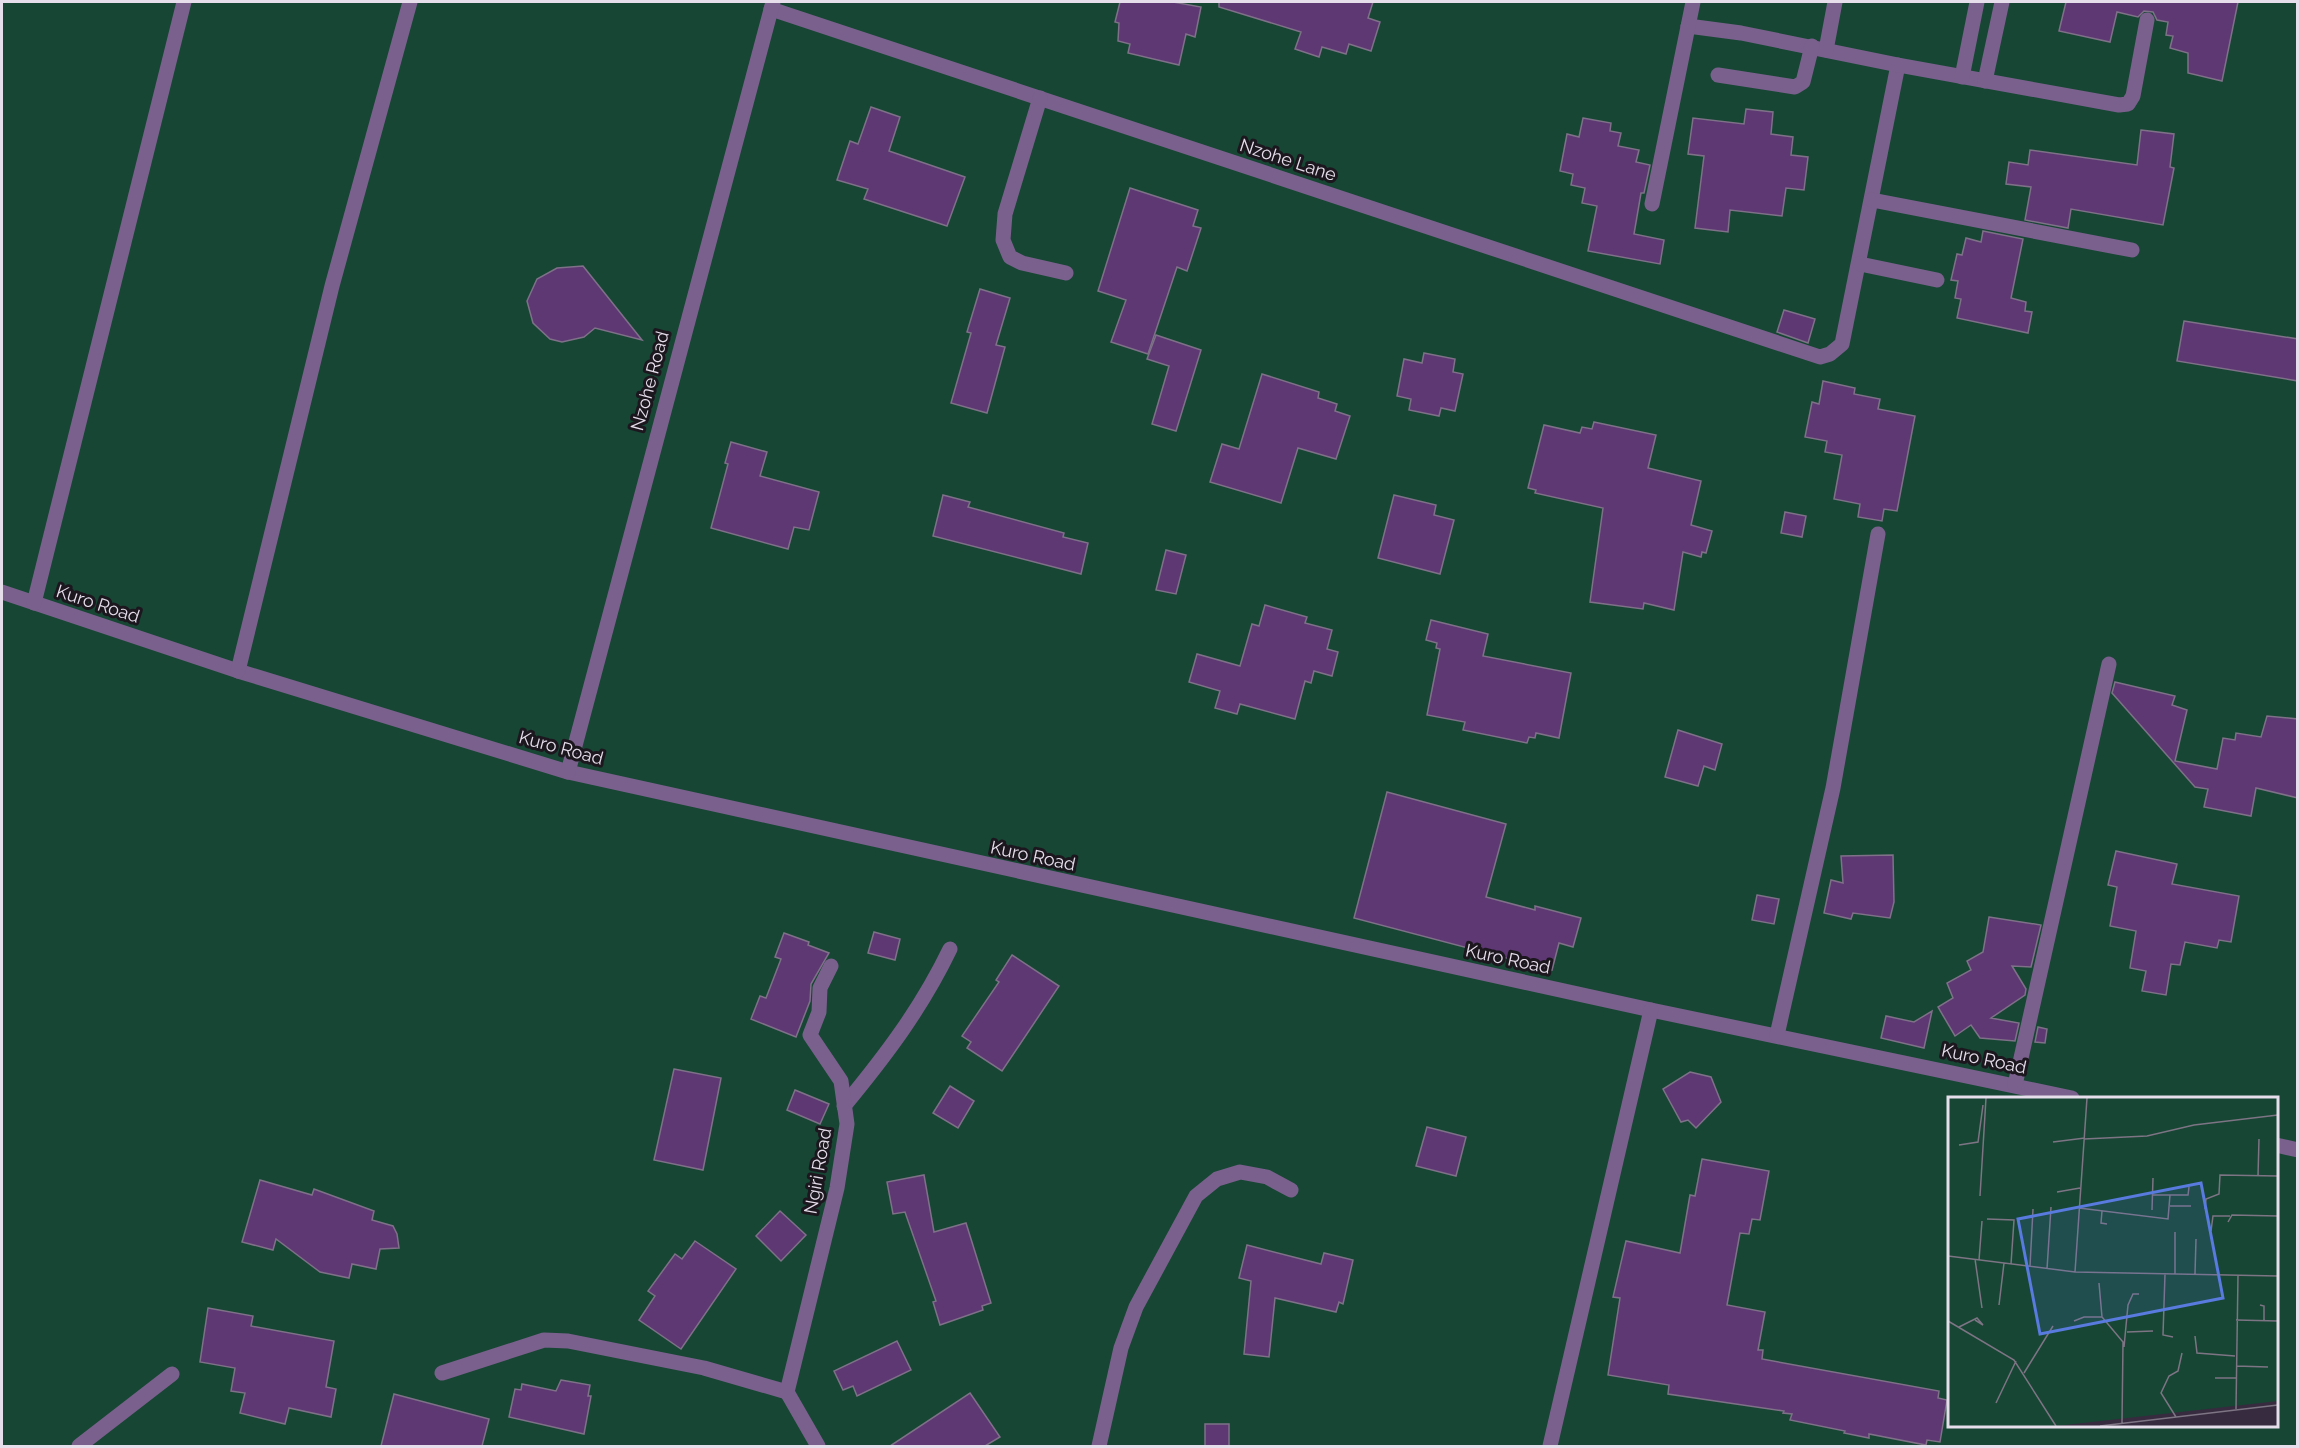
<svg xmlns="http://www.w3.org/2000/svg" width="2299" height="1448" viewBox="0 0 2299 1448" font-family="Raleway,sans-serif">
	<style>
		.green { fill: #174634; fill-rule: evenodd }
		.building { fill: #5d3873; stroke: #7e7188; stroke-width: 1.5 }
		.lines { fill: none; stroke-linecap: round; stroke-linejoin: round }
		.minor { stroke: #7a608c; stroke-width: 15 }
		.labels { text-anchor: middle; stroke-width: 6; stroke-linejoin: round; paint-order: stroke }
		.street-label { font-size: 18px; fill: #e6dfeb; stroke: #1c171f }
		.inset-road { fill: none; stroke: #7d7484; stroke-width: 1.5 }
		.view { fill: #597ade; fill-opacity: 0.15; stroke: #597ade; stroke-width: 3 }
		.inset-edge { fill: none; stroke: #e6dfeb; stroke-width: 3 }
	</style>
	<rect width="100%" height="100%" fill="#372c3f"/>
	<path class="green" d="M2 2H2297V1446H2ZM1950 1098H2276V1426H1950Z"/>
	<g class="building">
		<polygon points="1120,2 1173,2 1201,7 1195,37 1186,34 1179,65 1128,53 1130,44 1118,41 1119,23 1115,22"/>
		<polygon points="1219,2 1373,2 1368,18 1380,22 1371,51 1349,44 1346,54 1322,47 1319,57 1295,49 1301,32 1219,7"/>
		<polygon points="2066,2 2238,2 2222,81 2188,73 2188,53 2170,48 2173,36 2166,35 2168,22 2157,20 2153,12 2144,11 2138,17 2117,12 2110,42 2059,31"/>
		<polygon points="871,107 900,117 889,151 965,177 947,226 864,199 868,189 837,180 850,141 858,144"/>
		<polygon points="1746,109 1773,112 1771,134 1793,137 1791,155 1808,157 1804,190 1786,188 1782,216 1730,210 1728,232 1695,228 1704,156 1688,154 1693,118 1744,124"/>
		<polygon points="1583,118 1611,123 1610,131 1621,133 1618,146 1639,150 1636,162 1650,165 1644,193 1641,193 1634,234 1664,240 1660,264 1588,251 1597,206 1582,203 1585,188 1571,185 1573,174 1560,171 1567,134 1579,137"/>
		<polygon points="2141,130 2174,134 2170,167 2174,168 2163,225 2071,209 2068,228 2025,220 2031,187 2006,184 2009,162 2028,165 2030,150 2137,165"/>
		<polygon points="1130,188 1198,210 1193,226 1201,228 1187,271 1177,267 1148,354 1111,342 1126,300 1098,291"/>
		<polygon points="1983,231 2023,239 2011,298 2026,302 2025,311 2032,312 2028,333 1957,318 1961,299 1955,298 1958,281 1951,280 1957,254 1962,255 1966,238 1981,242"/>
		<polygon points="583,266 642,340 595,328 584,337 562,342 550,339 533,323 527,301 537,279 557,268"/>
		<polygon points="980,289 1010,298 996,345 1005,347 987,413 951,403 971,333 967,332"/>
		<polygon points="1784,310 1815,319 1808,343 1777,332"/>
		<polygon points="2184,321 2298,339 2298,381 2177,361"/>
		<polygon points="1156,335 1201,350 1176,431 1152,424 1169,366 1147,359"/>
		<polygon points="1424,353 1455,359 1453,372 1463,374 1455,411 1441,408 1439,416 1409,410 1411,399 1397,396 1404,359 1422,363"/>
		<polygon points="1262,374 1319,392 1318,398 1337,404 1335,411 1350,416 1336,459 1298,448 1281,503 1210,482 1222,444 1239,449"/>
		<polygon points="1823,381 1855,388 1854,394 1880,399 1878,409 1915,416 1897,511 1884,509 1882,521 1858,517 1860,504 1834,499 1842,455 1825,452 1827,441 1805,437 1812,402 1819,404"/>
		<polygon points="1594,422 1656,435 1648,468 1701,481 1691,525 1712,531 1706,553 1702,552 1701,557 1683,552 1674,610 1644,603 1643,609 1590,602 1603,508 1535,493 1536,490 1528,488 1544,425 1580,433 1582,427 1592,429"/>
		<polygon points="731,442 767,452 760,476 819,492 809,530 794,527 788,549 711,528 728,464 725,463"/>
		<polygon points="943,495 970,502 968,507 1064,533 1063,537 1088,543 1081,574 933,536"/>
		<polygon points="1394,495 1436,505 1434,515 1454,520 1440,574 1378,558"/>
		<polygon points="1785,512 1806,516 1802,537 1781,533"/>
		<polygon points="1166,550 1186,555 1176,594 1156,590"/>
		<polygon points="1265,605 1307,617 1305,623 1332,630 1327,649 1338,652 1332,676 1314,671 1311,683 1305,681 1295,719 1240,704 1237,714 1215,708 1220,691 1189,682 1197,654 1240,666 1252,624 1259,626"/>
		<polygon points="1431,620 1488,634 1483,656 1571,673 1559,738 1536,733 1535,738 1529,737 1527,743 1463,730 1465,722 1427,715 1440,649 1436,648 1437,643 1426,640"/>
		<polygon points="2115,682 2175,696 2172,705 2187,710 2175,761 2217,769 2223,738 2235,740 2236,733 2261,737 2267,716 2298,719 2298,798 2256,788 2251,816 2204,807 2208,789 2195,787 2112,693"/>
		<polygon points="1678,730 1722,744 1715,770 1704,766 1698,786 1665,777"/>
		<polygon points="1387,792 1506,824 1486,897 1535,910 1535,906 1581,918 1573,947 1559,943 1552,970 1354,918"/>
		<polygon points="2116,851 2177,864 2172,884 2239,896 2231,942 2219,940 2217,948 2185,942 2180,965 2171,964 2166,995 2142,991 2146,971 2130,968 2136,931 2110,926 2117,887 2108,885"/>
		<polygon points="1893,855 1894,902 1890,918 1853,913 1851,919 1824,913 1831,880 1843,883 1841,856"/>
		<polygon points="1757,895 1779,899 1774,924 1752,920"/>
		<polygon points="1989,917 2041,925 2031,967 2012,966 2026,989 2025,995 1991,1018 2019,1023 2015,1041 1980,1038 1971,1025 1955,1036 1938,1007 1953,998 1947,983 1971,970 1967,961 1983,952"/>
		<polygon points="874,932 900,939 895,960 868,953"/>
		<polygon points="784,933 809,942 808,945 829,953 811,984 810,1001 796,1037 751,1019 760,996 766,998 781,959 775,957"/>
		<polygon points="1012,955 1059,986 1002,1071 967,1048 971,1042 962,1036 999,982 996,980"/>
		<polygon points="1932,1011 1924,1048 1881,1038 1886,1016 1914,1022"/>
		<polygon points="2038,1027 2047,1029 2045,1043 2035,1042"/>
		<polygon points="674,1069 721,1078 703,1170 654,1160"/>
		<polygon points="1690,1072 1711,1077 1721,1102 1696,1128 1688,1120 1681,1122 1663,1089"/>
		<polygon points="950,1086 974,1101 958,1128 933,1113"/>
		<polygon points="795,1090 829,1104 820,1124 787,1110"/>
		<polygon points="1427,1127 1466,1137 1456,1176 1416,1166"/>
		<polygon points="1702,1159 1769,1171 1760,1220 1752,1219 1749,1234 1740,1233 1727,1305 1765,1312 1758,1350 1763,1350 1762,1359 1939,1391 1938,1398 1947,1400 1940,1442 1927,1440 1926,1445 1869,1434 1869,1438 1844,1433 1845,1431 1790,1420 1792,1414 1783,1413 1784,1411 1668,1394 1669,1385 1608,1375 1620,1298 1613,1297 1626,1241 1680,1253 1690,1195 1695,1196"/>
		<polygon points="924,1175 934,1232 966,1223 991,1303 982,1306 983,1310 940,1325 933,1302 936,1301 905,1212 893,1214 887,1182"/>
		<polygon points="260,1180 312,1195 314,1189 374,1211 372,1220 393,1226 397,1234 399,1248 380,1249 376,1269 352,1264 349,1278 320,1272 276,1239 273,1250 242,1242"/>
		<polygon points="780,1211 806,1235 781,1261 756,1236"/>
		<polygon points="695,1241 736,1269 681,1349 639,1320 655,1296 648,1291 675,1254 682,1259"/>
		<polygon points="1247,1245 1321,1264 1324,1253 1353,1260 1343,1304 1339,1302 1336,1312 1275,1298 1269,1357 1244,1354 1251,1281 1239,1278"/>
		<polygon points="208,1308 253,1316 251,1326 334,1341 326,1387 336,1389 331,1417 289,1408 285,1424 240,1413 245,1393 231,1391 235,1368 200,1362"/>
		<polygon points="897,1341 911,1370 857,1396 853,1386 843,1390 834,1371"/>
		<polygon points="561,1380 590,1385 588,1396 591,1396 584,1434 509,1417 515,1389 521,1390 522,1384 556,1391"/>
		<polygon points="970,1393 1000,1437 985,1446 890,1446"/>
		<polygon points="394,1394 489,1419 482,1446 381,1446"/>
		<rect x="1205" y="1424" width="24" height="22"/>
	</g>
	<g class="lines">
		<g class="minor">
			<polyline points="771,9 1820,357 1830,354 1842,344 1898,65"/>
			<polyline points="1688,26 1741,33 1898,65 2119,105 2128,104 2133,96 2147,20"/>
			<polyline points="1826,50 1835,2"/>
			<polyline points="1718,75 1795,87 1803,82 1812,46"/>
			<polyline points="1962,77 1977,2"/>
			<polyline points="1985,81 2002,2"/>
			<polyline points="1040,98 1005,214 1003,240 1010,257 1022,263 1066,273"/>
			<polyline points="1872,200 2132,250"/>
			<polyline points="1652,204 1693,2"/>
			<polyline points="1860,264 1937,280"/>
			<polyline points="2,592 238,671 568,772 1651,1010 2072,1098"/>
			<polyline points="34,603 184,2"/>
			<polyline points="238,671 332,286 410,2"/>
			<polyline points="568,772 773,2"/>
			<polyline points="1777,1035 1833,788 1878,534"/>
			<polyline points="2015,1085 2109,664"/>
			<path d="M844 1106C886 1055 921 1009 950 949"/>
			<polyline points="2276,1145 2298,1150"/>
			<polyline points="442,1373 544,1340 568,1341 704,1368 787,1392"/>
			<polyline points="79,1446 172,1374"/>
			<polyline points="818,1446 787,1392 837,1188 847,1124 841,1081 810,1035 819,1012 820,988 831,966"/>
			<polyline points="1099,1446 1121,1348 1136,1307 1196,1196 1217,1179 1240,1172 1267,1177 1291,1190"/>
			<polyline points="1550,1446 1651,1010"/>
		</g>
	</g>
	<g class="labels">
		<g class="street-label">
			<text transform="translate(1288 160) rotate(18)" y="6">Nzohe Lane</text>
			<text transform="translate(650 381) rotate(-75)" y="6">Nzohe Road</text>
			<text transform="translate(98 604) rotate(18)" y="6">Kuro Road</text>
			<text transform="translate(561 748) rotate(15)" y="6">Kuro Road</text>
			<text transform="translate(1033 856) rotate(12)" y="6">Kuro Road</text>
			<text transform="translate(1508 959) rotate(12)" y="6">Kuro Road</text>
			<text transform="translate(1984 1059) rotate(12)" y="6">Kuro Road</text>
			<text transform="translate(818 1171) rotate(-80)" y="6">Ngiri Road</text>
		</g>
	</g>
	<g transform="translate(1948 1097)">
		<rect width="330" height="330" fill="#372c3f"/>
		<path d="M0 1H330V304L108 329H0Z" fill="#174634"/>
		<path class="inset-road" d="M136 42 199 39 246 28 330 18M105 45 137 41M11 48 30 45 35 8M310 79 311 42M109 95 132 91M204 98H240L241 90M32 99 38 1M222 109H243M131 111 220 122 222 98M257 112 258 102 271 97 272 78 330 79M204 113 205 81M154 114 153 126 159 127M39 122 66 123 63 167M280 125 284 118 330 119M263 134 265 119H282M0 159 127 175 330 179M27 162 34 211M31 163 34 124M82 169 85 112M99 172 103 110M127 175 139 1M217 177 215 238 225 240M227 177V135M247 177 248 142M151 186 154 220 175 245 174 326M51 208 56 166M312 208 316 209V224M288 223 330 224M0 224 66 263 108 329M126 224 136 220H154M11 230 29 221 35 228 27 223M179 235 205 234M247 239 249 256 287 259M176 250 180 208 185 197H191M288 269 320 270M76 276 105 229M267 281H288M48 306 68 264M288 312 290 178M228 320 213 296 221 279 230 274 234 256M152 329 330 308"/>
		<path class="view" d="M253 86 275 201 92 237 70 122Z"/>
		<rect width="330" height="330" class="inset-edge"/>
	</g>
	<rect width="2299" height="1448" fill="none" stroke="#e6dfeb" stroke-width="6"/>
</svg>
